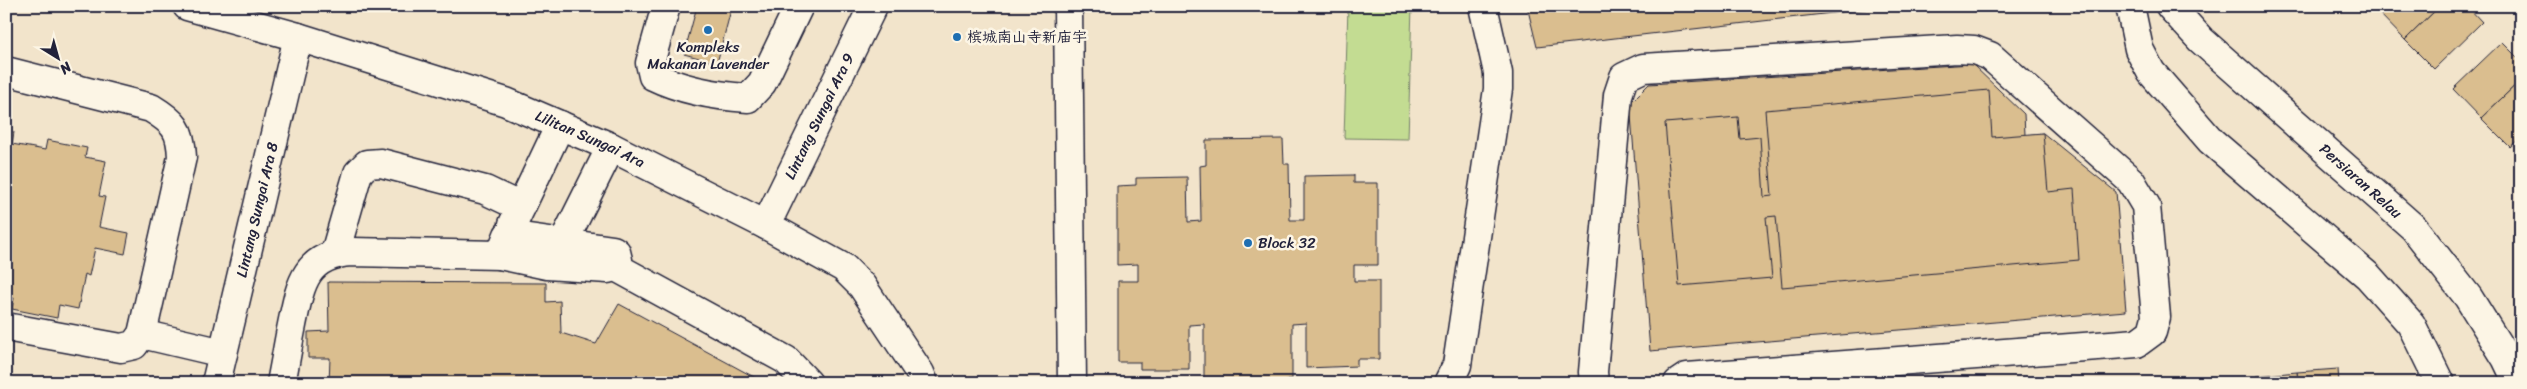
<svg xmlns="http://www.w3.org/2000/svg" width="2527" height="389" viewBox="0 0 2527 389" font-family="Sriracha,'LXGW WenKai TC',sans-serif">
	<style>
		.green { fill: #c3dc92; stroke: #727f66 }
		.building { fill: #dabe8f; stroke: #22223b }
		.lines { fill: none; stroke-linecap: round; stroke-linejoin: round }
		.minor-casing { stroke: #22223b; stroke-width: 31 }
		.minor { stroke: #fcf5e5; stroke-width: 28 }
		.poi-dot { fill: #1f6fb2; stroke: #fcf5e5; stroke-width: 2 }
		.labels { text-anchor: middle; stroke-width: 5; stroke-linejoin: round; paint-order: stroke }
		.poi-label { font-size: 15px; fill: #22223b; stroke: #fcf5e5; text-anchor: start }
		.street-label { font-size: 15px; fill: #22223b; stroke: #fcf5e5 }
	</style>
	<rect width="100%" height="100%" fill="#f2e4cb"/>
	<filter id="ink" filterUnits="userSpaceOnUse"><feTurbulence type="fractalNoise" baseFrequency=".02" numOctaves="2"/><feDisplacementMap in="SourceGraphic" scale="10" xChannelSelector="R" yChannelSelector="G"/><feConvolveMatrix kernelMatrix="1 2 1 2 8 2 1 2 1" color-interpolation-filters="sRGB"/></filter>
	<g filter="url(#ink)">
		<polygon class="green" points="1348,6 1412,6 1408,139 1344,138"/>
		<g class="building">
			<polygon points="697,6 732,6 717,63 684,54"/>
			<polygon points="1205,6 1276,6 1276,9 1205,10"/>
			<polygon points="1527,6 1866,6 1867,9 1537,47"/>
			<polygon points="2381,6 2440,6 2405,40 2377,11"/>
			<polygon points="2440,6 2467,6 2482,22 2434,69 2405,40"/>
			<polygon points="2502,42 2521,61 2521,80 2481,118 2453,89"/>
			<polygon points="1972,64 2024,114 2025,135 2043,133 2116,192 2126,311 1650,351 1630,103 1649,84"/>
			<polygon points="2521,80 2521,137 2510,147 2481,118"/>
			<polygon points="1989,90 1992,137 2043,133 2048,192 2074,189 2079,260 1782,287 1776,216 1766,217 1772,278 1679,286 1665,123 1738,117 1740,139 1760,137 1764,197 1772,196 1765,110"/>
			<polygon points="6,131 14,132 12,144 45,150 47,140 87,148 85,157 106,161 99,196 105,197 99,227 129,233 125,254 95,248 89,276 85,274 78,309 59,305 57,318 12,309 14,298 6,297"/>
			<polygon points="1283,139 1284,164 1289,164 1290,220 1304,220 1304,176 1354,175 1354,183 1378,183 1378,265 1354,265 1354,281 1379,281 1379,359 1357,359 1357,366 1306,368 1306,323 1292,324 1292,379 1287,379 1287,383 1210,383 1210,380 1204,380 1204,324 1189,325 1189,369 1140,369 1140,362 1118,362 1118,281 1138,281 1138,264 1117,265 1117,186 1136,185 1136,178 1187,177 1188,222 1201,221 1200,166 1206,165 1206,140"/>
			<polygon points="328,282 546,283 546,302 560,301 561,333 596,344 619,304 765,383 329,383 330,358 308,358 308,332 329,331"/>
			<polygon points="2338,369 2339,383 2298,383 2297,372"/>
			<polygon points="2297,372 2298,383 2257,383 2256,376"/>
			<polygon points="2231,378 2231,383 2189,383 2189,382"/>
		</g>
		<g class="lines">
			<defs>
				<g id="minor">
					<path id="s1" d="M187 6 298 37 506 102 611 147 766 225 844 268 862 286 920 373 924 383"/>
					<path d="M666 6 650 63 653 76C682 90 717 96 748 98L762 83 799 6"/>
					<polyline points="1068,6 1072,383"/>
					<polyline points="2130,6 2139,49 2151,72 2211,141 2368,276 2411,324 2440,383"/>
					<path id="s2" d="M2170 6 2201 40 2414 228 2468 297 2506 358 2518 383"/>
					<path d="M6 71 151 108C174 122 181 129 182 157L142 334 134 345 121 348 6 327"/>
					<polyline points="513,224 560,125"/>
					<path id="s3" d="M766 225 873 6"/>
					<polyline points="564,241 611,147"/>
					<polyline points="335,253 358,173 367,164 381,163 485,190 521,207"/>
					<polyline points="500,255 547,265 608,269 614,266"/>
					<polyline points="142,334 223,353"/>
					<path id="s4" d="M216 383 298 37"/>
					<path d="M281 383C285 364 288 344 292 325 300 286 304 255 351 252L500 255 508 235 613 250 616 252 618 260 614 266 786 360 808 383"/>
					<polyline points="1448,383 1457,365 1498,89 1498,73 1483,6"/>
					<polyline points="1594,383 1593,372 1618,95 1624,77 1643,68 1957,49 1974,50 1990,56 2131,181 2146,206 2156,317 2152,332 2137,343 1687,377 1678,383"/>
				</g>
			</defs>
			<use href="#minor" class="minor-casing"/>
			<use href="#minor" class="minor"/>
		</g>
	</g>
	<g class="poi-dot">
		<circle cx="708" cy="30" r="5"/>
		<circle cx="957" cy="37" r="5"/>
		<circle cx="1248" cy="243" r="5"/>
	</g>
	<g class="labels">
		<g class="poi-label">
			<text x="967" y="42">槟城南山寺新庙宇</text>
			<text x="708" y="52" text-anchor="middle">Kompleks<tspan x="708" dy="17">Makanan Lavender</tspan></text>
			<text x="1258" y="248">Block 32</text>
		</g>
		<g class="street-label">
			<text dy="5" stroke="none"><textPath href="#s3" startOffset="121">Lintang Sungai Ara 9</textPath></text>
			<text dy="5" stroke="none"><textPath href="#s1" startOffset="425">Lilitan Sungai Ara</textPath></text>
			<text dy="5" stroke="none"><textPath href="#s2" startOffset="259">Persiaran Relau</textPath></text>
			<text dy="5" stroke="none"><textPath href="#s4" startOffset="178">Lintang Sungai Ara 8</textPath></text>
		</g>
	</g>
	<rect width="2527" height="389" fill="none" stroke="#fcf5e5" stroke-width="25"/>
	<rect x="12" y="12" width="2502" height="364" fill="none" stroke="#22223b" stroke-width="2" filter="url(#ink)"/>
	<g transform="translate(58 58) rotate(143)" stroke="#fcf5e5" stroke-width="4" paint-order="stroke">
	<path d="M0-4L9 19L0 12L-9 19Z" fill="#22223b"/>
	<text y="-8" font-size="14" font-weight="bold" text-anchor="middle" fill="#22223b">N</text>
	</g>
</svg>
